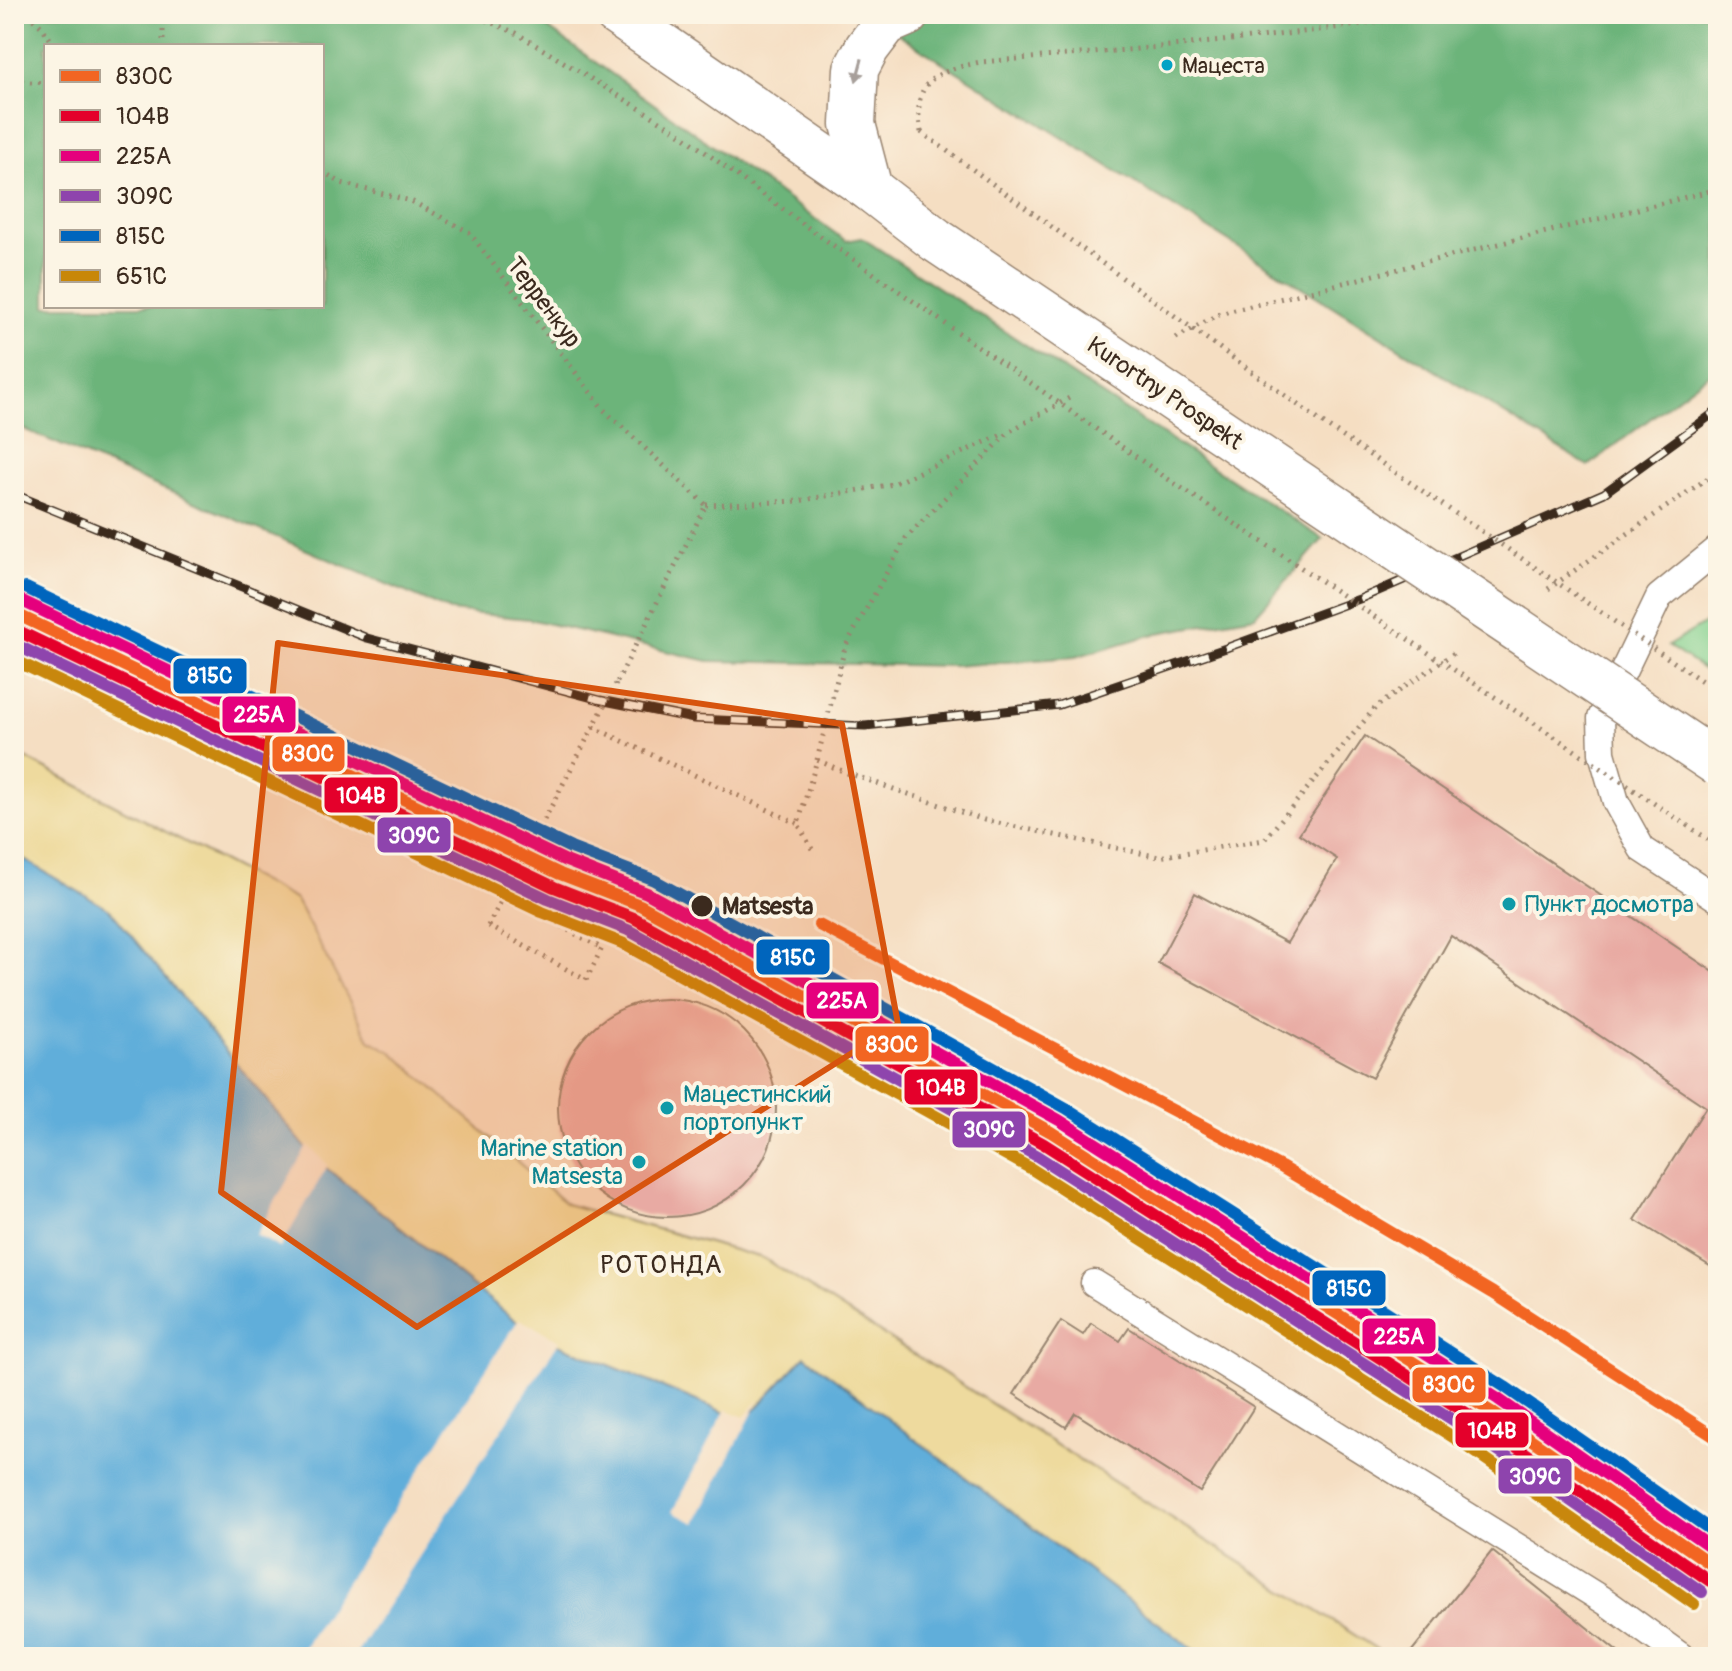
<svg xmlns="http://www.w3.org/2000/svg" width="1732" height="1671" viewBox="0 0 1732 1671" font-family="Pangolin,sans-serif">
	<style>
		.green { fill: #85d290; stroke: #607e57; stroke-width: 2 }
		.forest { fill: #6cb47a; stroke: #546f4c; stroke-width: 2; fill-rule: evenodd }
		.sand { fill: #eeda9e; stroke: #94825e; stroke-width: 2 }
		.water { fill: #60aeda; stroke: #4e6c7c; stroke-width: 2 }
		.pier { fill: #f5dec2 }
		.building { fill: #e8aaa3 }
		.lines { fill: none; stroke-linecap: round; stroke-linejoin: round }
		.service-casing { stroke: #988470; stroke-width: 29 }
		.secondary-casing { stroke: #988470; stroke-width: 47 }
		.primary-casing { stroke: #988470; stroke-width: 47 }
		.path { stroke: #988470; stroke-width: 5; stroke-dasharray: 2 6; stroke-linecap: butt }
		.service { stroke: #fff; stroke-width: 26 }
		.secondary { stroke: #fff; stroke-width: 44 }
		.primary { stroke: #fff; stroke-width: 44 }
		.rail-casing { stroke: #3b2a1e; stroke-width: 9 }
		.rail { stroke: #fcf5e5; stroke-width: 6; stroke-dasharray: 18; stroke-linecap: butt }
		.primary-bridge-casing { stroke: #988470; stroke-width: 47; stroke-linecap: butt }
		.path-bridge { stroke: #988470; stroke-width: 5; stroke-dasharray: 2 6; stroke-linecap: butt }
		.primary-bridge { stroke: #fff; stroke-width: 44 }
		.rail-1-casing { stroke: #fcf5e5; stroke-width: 18 }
		.rail-2-casing { stroke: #fcf5e5; stroke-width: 18 }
		.rail-3-casing { stroke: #fcf5e5; stroke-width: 18 }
		.rail-4-casing { stroke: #fcf5e5; stroke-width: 18 }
		.rail-5-casing { stroke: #fcf5e5; stroke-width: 18 }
		.rail-6-casing { stroke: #fcf5e5; stroke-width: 18 }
		.rail-1 { stroke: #f26522; stroke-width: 12 }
		.rail-2 { stroke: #e4002b; stroke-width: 12 }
		.rail-3 { stroke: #e5007d; stroke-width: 12 }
		.rail-4 { stroke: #8e44ad; stroke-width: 12 }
		.rail-5 { stroke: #0065bd; stroke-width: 12 }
		.rail-6 { stroke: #c88708; stroke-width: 12 }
		.oneway { fill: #a79f9a }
		.marked { fill: #d7540e; fill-opacity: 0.2; stroke: #d7540e; stroke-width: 6; stroke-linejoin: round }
		.bus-dot { fill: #03a3c5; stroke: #fcf5e5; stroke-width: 3 }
		.culture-dot { fill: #0f9aa8; stroke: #fcf5e5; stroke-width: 3 }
		.stop-dot { fill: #3b2a1e; stroke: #fcf5e5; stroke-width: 3 }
		.labels { text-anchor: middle; stroke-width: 8; stroke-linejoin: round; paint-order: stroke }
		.bus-label { font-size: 22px; fill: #3b2a1e; stroke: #fcf5e5; text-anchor: start }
		.street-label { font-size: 24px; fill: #3b2a1e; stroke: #fcf5e5 }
		.culture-label { font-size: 24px; fill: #0d838f; stroke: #fcf5e5; text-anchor: start }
		.stop-label { font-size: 24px; font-weight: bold; fill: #3b2a1e; stroke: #fcf5e5; text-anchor: start }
		.neighbourhood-label { font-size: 26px; letter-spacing: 2px; fill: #3b2a1e; stroke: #fcf5e5 }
		.line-badge { stroke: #fcf5e5; stroke-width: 3 }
		.badge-label { font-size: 22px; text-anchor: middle; font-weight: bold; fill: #fff }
	</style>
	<rect width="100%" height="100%" fill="#fcf5e5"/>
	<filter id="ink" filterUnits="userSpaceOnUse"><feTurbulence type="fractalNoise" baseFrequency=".0125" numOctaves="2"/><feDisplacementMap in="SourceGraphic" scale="16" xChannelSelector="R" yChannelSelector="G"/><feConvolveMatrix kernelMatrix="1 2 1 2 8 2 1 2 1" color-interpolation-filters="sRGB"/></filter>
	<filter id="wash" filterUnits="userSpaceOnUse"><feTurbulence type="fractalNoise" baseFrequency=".006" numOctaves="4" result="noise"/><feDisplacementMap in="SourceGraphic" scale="32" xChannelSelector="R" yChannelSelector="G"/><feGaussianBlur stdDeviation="1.8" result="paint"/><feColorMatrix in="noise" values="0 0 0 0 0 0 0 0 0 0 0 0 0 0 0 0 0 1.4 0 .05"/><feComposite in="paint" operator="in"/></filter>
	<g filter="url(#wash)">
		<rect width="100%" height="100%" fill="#f5dec2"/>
		<polygon class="green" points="1718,615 1718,679 1668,646"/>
		<g class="forest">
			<path d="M14 14H528L846 241 862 238 1323 539 1255 616 1158 633 1075 657 953 666 708 661 529 619 450 611 14 425ZM46 46H322V306H46Z"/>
			<polygon points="869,14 1718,14 1718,367 1588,466 924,51"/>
		</g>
		<polygon class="sand" points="14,752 296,900 370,1040 393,1053 566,1204 763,1258 1389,1657 1203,1657 805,1356 745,1421 558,1344 517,1322 315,1159 110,910 14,854"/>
		<polygon class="water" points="14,854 110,910 315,1159 517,1322 558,1344 745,1421 805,1356 1203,1657 14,1657"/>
		<g class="pier">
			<polygon points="308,1145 328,1165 280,1248 256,1235"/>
			<polygon points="519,1319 560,1340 354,1657 297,1657"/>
			<polygon points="760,1399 695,1523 672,1512 726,1409 744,1417"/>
		</g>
		<g id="blocks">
			<g class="building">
				<polygon points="1365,736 1718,975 1718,1271 1635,1220 1706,1107 1451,936 1372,1078 1158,963 1195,893 1287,943 1337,859 1299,834"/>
				<circle cx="667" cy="1108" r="109"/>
				<polygon points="1061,1321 1083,1335 1091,1323 1120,1341 1129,1328 1254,1407 1200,1492 1075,1413 1066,1427 1014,1394"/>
				<polygon points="1492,1551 1624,1657 1407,1657"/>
			</g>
		</g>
	</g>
	<g filter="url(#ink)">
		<use href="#blocks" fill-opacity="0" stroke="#988470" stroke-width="2"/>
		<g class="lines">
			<defs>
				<g id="service">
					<polyline points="1718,549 1659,597 1601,718 1602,753 1616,802 1642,849 1718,899"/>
					<polyline points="1094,1283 1606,1602 1682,1657"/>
				</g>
				<polyline id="secondary" points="870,189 853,124 856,69 867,48 886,23 907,14"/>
				<polyline id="primary" points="617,14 870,189 936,240"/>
			</defs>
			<use href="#service" class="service-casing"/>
			<use href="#secondary" class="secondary-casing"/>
			<use href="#primary" class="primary-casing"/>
			<g class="path">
				<polyline points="27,14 42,27 55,46"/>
				<polyline points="163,14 163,46"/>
				<polyline points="471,14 516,33 675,130 807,227"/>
				<polyline points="14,81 46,83"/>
				<path d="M921 132C911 79 936 72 980 62 1132 50 1282 38 1432 14"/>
				<polyline points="322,171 341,183 411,201 469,232 604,410 706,505"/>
				<polyline points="1176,338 1219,314 1718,189"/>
				<polyline points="706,505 798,501 893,484 1005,433"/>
				<polyline points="1548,589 1718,471"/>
				<polyline points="617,682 706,505"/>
				<polyline points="593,727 798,824"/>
				<polyline points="817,760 845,647 906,538 1010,431 1073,396"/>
				<polyline points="812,849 798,824 817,760 847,773 984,820 1159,857 1264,840 1376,707 1457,651"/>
				<polyline points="488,926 586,980 602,948 543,917 530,887"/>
			</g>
			<use href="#service" class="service"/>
			<use href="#secondary" class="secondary"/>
			<use href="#primary" class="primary"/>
			<defs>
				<polyline id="rail" points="14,494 367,638 600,700 694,719 865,726 1059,705 1226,648 1362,598 1604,493 1718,410"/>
			</defs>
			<use href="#rail" class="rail-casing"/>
			<use href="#rail" class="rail"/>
			<defs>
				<polyline id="primary-bridge" points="936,240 1718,764"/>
			</defs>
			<use href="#primary-bridge" class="primary-bridge-casing"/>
			<g class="path-bridge">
				<polyline points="921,132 1327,426 1718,692"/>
				<polyline points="807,227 1165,477 1718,846"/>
				<polyline points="488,926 617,682"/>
			</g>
			<use href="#primary-bridge" class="primary-bridge"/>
			<defs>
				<g id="rail-1">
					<polyline points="14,613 560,874 640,905 1051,1132 1490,1411 1718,1569"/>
					<polyline points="819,925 1281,1167 1493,1293 1718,1439"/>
				</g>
				<polyline id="rail-2" points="14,629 554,887 634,918 1044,1144 1482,1423 1710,1581"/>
				<polyline id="rail-3" points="20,600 566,861 647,893 1059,1120 1498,1399 1718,1552"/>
				<polyline id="rail-4" points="14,644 548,899 628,930 1037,1156 1475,1434 1702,1592"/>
				<polyline id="rail-5" points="26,588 571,848 654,880 1066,1108 1505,1387 1718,1535"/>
				<polyline id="rail-6" points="14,660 542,912 622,943 1030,1168 1467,1446 1694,1604"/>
			</defs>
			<use href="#rail-1" class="rail-1-casing"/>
			<use href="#rail-2" class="rail-2-casing"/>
			<use href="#rail-3" class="rail-3-casing"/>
			<use href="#rail-4" class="rail-4-casing"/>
			<use href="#rail-5" class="rail-5-casing"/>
			<use href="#rail-6" class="rail-6-casing"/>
			<use href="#rail-1" class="rail-1"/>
			<use href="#rail-2" class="rail-2"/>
			<use href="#rail-3" class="rail-3"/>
			<use href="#rail-4" class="rail-4"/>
			<use href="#rail-5" class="rail-5"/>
			<use href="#rail-6" class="rail-6"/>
		</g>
		<defs><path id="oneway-solid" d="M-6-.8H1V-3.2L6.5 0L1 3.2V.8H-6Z" transform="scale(2)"/></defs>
		<use class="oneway" href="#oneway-solid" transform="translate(859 70) rotate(105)"/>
	</g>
	<path class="marked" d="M278 643 842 724 898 1024 417 1327 221 1192Z"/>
	<circle class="bus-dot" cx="1167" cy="65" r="7"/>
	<g class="culture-dot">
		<circle cx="1509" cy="904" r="8"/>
		<circle cx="667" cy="1108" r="8"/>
		<circle cx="639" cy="1162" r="8"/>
	</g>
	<circle class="stop-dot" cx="702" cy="906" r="12"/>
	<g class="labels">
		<g class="bus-label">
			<text x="1182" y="73">Мацеста</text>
		</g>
		<g class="street-label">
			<text transform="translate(544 302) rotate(53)" y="8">Терренкур</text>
			<text transform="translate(1165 393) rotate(34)" y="8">Kurortny Prospekt</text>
		</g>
		<g class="culture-label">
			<text x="1525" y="912">Пункт досмотра</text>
			<text x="683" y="1102">Мацестинский<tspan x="683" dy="28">портопункт</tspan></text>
			<text x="623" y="1156" text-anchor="end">Marine station<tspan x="623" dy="28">Matsesta</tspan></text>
		</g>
		<g class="stop-label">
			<text x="722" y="914">Matsesta</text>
		</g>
		<g class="neighbourhood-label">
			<text x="662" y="1273">РОТОНДА</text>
		</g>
	</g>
	<g class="line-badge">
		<rect x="172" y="657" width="76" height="38" rx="8" fill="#0065bd"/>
		<rect x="221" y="695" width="76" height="39" rx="8" fill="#e5007d"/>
		<rect x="271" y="735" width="75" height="38" rx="8" fill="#f26522"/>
		<rect x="323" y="776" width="76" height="38" rx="8" fill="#e4002b"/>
		<rect x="376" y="816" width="76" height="38" rx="8" fill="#8e44ad"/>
		<rect x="755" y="938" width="76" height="38" rx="8" fill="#0065bd"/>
		<rect x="805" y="981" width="75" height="39" rx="8" fill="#e5007d"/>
		<rect x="854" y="1025" width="76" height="38" rx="8" fill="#f26522"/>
		<rect x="903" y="1068" width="76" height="38" rx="8" fill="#e4002b"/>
		<rect x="951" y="1110" width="76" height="39" rx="8" fill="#8e44ad"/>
		<rect x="1311" y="1269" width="76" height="38" rx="8" fill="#0065bd"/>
		<rect x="1361" y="1317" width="76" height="38" rx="8" fill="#e5007d"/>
		<rect x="1411" y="1366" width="76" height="38" rx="8" fill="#f26522"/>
		<rect x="1454" y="1411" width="76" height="38" rx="8" fill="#e4002b"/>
		<rect x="1497" y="1457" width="76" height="38" rx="8" fill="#8e44ad"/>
	</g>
	<g class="badge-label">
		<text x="210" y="683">815С</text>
		<text x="259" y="722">225А</text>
		<text x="308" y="761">830С</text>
		<text x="361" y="803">104В</text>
		<text x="414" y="843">309С</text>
		<text x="793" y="965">815С</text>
		<text x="842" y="1008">225А</text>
		<text x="892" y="1052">830С</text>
		<text x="941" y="1095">104В</text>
		<text x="989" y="1137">309С</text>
		<text x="1349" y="1296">815С</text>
		<text x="1399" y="1344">225А</text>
		<text x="1449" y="1392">830С</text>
		<text x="1492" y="1438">104В</text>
		<text x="1535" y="1484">309С</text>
	</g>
	<rect width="1732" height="1671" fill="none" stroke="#fcf5e5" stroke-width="48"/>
	<rect x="44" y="44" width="280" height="264" fill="#fcf5e5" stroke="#afa495" stroke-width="2"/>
	<rect x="60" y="70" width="40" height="12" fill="#f26522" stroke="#afa495" stroke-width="2"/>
	<text x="116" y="84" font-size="24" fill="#3b2a1e">830С</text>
	<rect x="60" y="110" width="40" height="12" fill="#e4002b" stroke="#afa495" stroke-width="2"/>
	<text x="116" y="124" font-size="24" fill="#3b2a1e">104В</text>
	<rect x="60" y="150" width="40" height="12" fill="#e5007d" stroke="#afa495" stroke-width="2"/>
	<text x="116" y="164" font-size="24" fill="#3b2a1e">225А</text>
	<rect x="60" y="190" width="40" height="12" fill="#8e44ad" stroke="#afa495" stroke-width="2"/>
	<text x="116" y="204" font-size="24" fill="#3b2a1e">309С</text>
	<rect x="60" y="230" width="40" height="12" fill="#0065bd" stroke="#afa495" stroke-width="2"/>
	<text x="116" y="244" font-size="24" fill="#3b2a1e">815С</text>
	<rect x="60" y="270" width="40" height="12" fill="#c88708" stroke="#afa495" stroke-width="2"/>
	<text x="116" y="284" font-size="24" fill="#3b2a1e">651С</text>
</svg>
